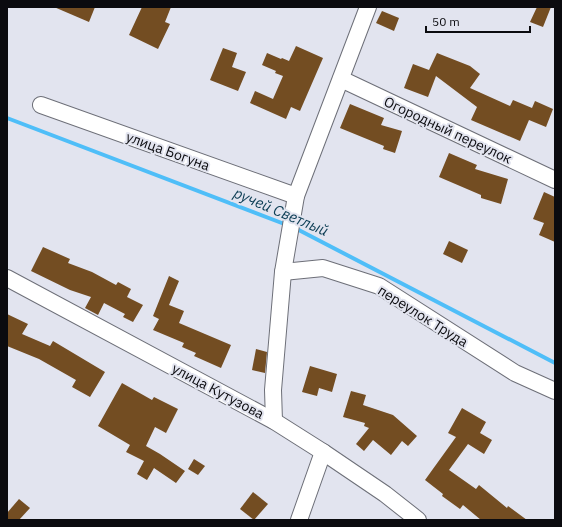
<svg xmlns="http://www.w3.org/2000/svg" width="562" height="527" viewBox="0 0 562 527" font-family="'IBM Plex Sans',sans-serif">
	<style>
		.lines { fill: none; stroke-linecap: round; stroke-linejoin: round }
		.stream { stroke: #4fbef8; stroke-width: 4 }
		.building { fill: #734d22 }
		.minor-casing { stroke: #6d6f78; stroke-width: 18 }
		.minor { stroke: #fff; stroke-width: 16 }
		.labels { text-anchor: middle; stroke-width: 4; stroke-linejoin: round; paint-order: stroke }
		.street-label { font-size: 14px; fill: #0b0b0f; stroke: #e2e4ef }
		.water-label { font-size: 15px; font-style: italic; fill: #0b3c53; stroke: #e2e4ef }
	</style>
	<rect width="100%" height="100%" fill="#e2e4ef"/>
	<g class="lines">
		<g class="stream">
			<polyline points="7,118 287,225"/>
			<polyline points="293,227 555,363"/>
		</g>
	</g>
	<g class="building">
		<polygon points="54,7 95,7 89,22"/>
		<polygon points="142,7 171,7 165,22 170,24 158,49 129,35"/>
		<polygon points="537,7 551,7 543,27 530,22"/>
		<polygon points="382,11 399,18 394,31 376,23"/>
		<polygon points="296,46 323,58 300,111 291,107 286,119 250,103 255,91 273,99 283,76 275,73 276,71 262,65 267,53 281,59 282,58 289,61"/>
		<polygon points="223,48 237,53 232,67 246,72 238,91 210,80"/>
		<polygon points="437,53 470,66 480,74 470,88 510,106 513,100 532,108 535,101 553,109 546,127 529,120 520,141 471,120 477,107 436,76 428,97 404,88 413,64 429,70"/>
		<polygon points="350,104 384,118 381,125 402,131 395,153 383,149 384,146 340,128"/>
		<polygon points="449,153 477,165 475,169 508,179 501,204 481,198 481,195 439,177"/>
		<polygon points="544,192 555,197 555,242 539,235 544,223 533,219"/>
		<polygon points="449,241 468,250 462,263 443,254"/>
		<polygon points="43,247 70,259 68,263 92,272 116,285 118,282 131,289 127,297 143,305 133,322 123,317 125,314 104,303 98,315 85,308 91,297 70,290 31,271"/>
		<polygon points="169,276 179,281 169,305 184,311 179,323 231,345 221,368 194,356 196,353 182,347 184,343 153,330 159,319 153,316"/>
		<polygon points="7,314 28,324 22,334 50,346 53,341 105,372 90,397 72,387 76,380 39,359 7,346"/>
		<polygon points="256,349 267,352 265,373 252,370"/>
		<polygon points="310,366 337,374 332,392 319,388 317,396 302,392"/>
		<polygon points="122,383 152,400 154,397 178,409 166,433 155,427 146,446 160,454 185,471 176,483 154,468 147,480 137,474 144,461 126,452 130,445 98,426"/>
		<polygon points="351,391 366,395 363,405 393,415 417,436 408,446 402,441 391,455 373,440 364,451 356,444 369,428 364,426 365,423 343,417"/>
		<polygon points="462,408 486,422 480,433 492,440 484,454 468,444 449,470 476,489 479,485 507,508 508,506 527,520 481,520 463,505 460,509 442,496 443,494 425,480 456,437 448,433"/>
		<polygon points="194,459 205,466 198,475 188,469"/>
		<polygon points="253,492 268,504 254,520 240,509"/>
		<polygon points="19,499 30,508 19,520 7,520 7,513"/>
	</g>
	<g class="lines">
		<defs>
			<g id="minor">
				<polyline points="341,79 555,180"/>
				<polyline points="41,105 296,196"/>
				<polyline points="283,272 323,268 379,286 515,373 555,391"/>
				<polyline points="7,278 274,421 323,452 385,494 418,520"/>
				<polyline points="274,421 273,390 283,272 296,196 368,7"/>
				<polyline points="299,520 323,452"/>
			</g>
		</defs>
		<use href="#minor" class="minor-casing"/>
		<use href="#minor" class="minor"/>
	</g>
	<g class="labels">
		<g class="street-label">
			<text transform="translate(448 130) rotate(25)" y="5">Огородный переулок</text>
			<text transform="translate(168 151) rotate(20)" y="5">улица Богуна</text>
			<text transform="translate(423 316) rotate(32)" y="5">переулок Труда</text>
			<text transform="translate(218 391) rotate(28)" y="5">улица Кутузова</text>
		</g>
		<g class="water-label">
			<text transform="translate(281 212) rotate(23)" y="5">ручей Светлый</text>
		</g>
	</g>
	<rect width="562" height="527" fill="none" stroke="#0b0b0f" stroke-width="16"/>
	<path d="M426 26v6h104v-6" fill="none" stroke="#0b0b0f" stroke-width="2"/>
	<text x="432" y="26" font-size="12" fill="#0b0b0f" stroke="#e2e4ef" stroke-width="3" paint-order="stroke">50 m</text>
</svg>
